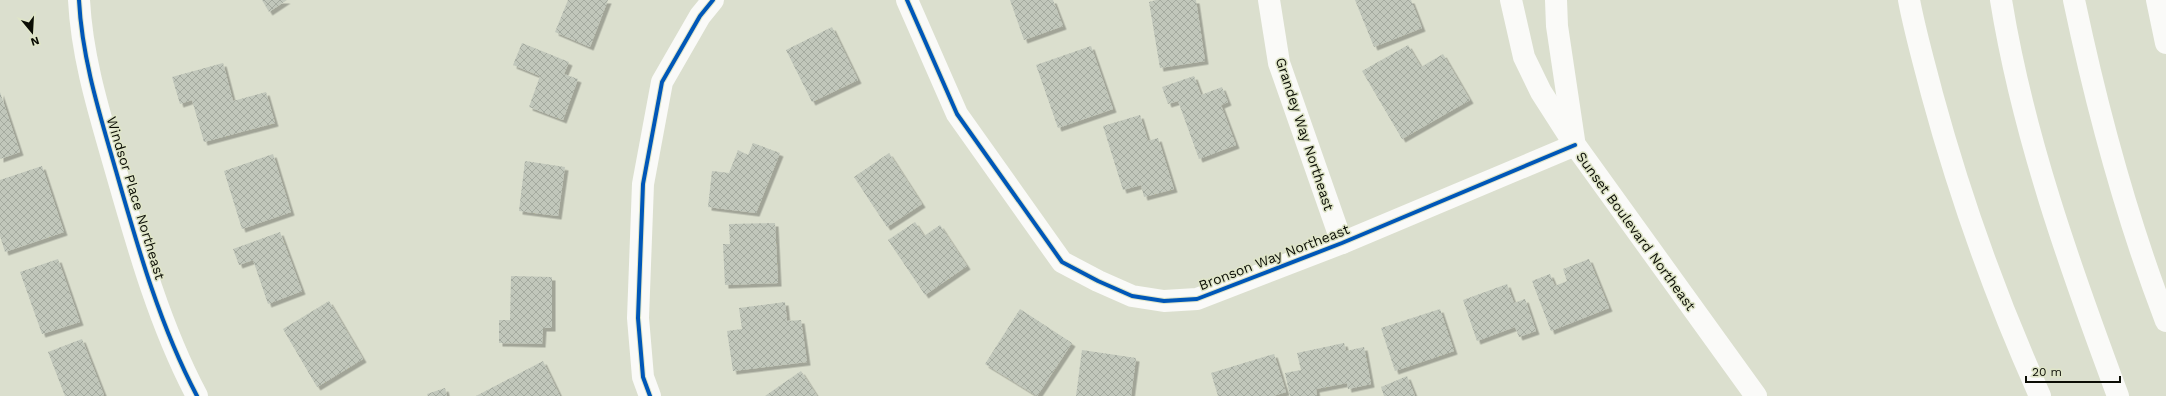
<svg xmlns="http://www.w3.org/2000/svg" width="2166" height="396" viewBox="0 0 2166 396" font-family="'Work Sans',sans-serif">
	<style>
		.building { fill: url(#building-cross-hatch); filter: url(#shadow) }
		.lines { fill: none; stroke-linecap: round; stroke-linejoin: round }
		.minor { stroke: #fafaf8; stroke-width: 22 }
		.major { stroke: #fafaf8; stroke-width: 22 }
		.highway { stroke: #fafaf8; stroke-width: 22 }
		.cycleway-casing { stroke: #dfe5c8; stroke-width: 6 }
		.cycleway { stroke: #0057b8; stroke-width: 4 }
		.labels { text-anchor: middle; stroke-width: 3; stroke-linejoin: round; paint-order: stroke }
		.street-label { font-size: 14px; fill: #0b0d05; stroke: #dfe5c8 }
	</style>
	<defs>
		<pattern id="building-cross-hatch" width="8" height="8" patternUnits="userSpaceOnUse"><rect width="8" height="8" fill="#c1c7bb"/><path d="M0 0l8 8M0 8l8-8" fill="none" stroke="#a4aa9f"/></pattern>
		<filter id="shadow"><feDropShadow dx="3.5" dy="3.5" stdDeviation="0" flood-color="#0004"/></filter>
	</defs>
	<rect width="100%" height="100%" fill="#dbdfce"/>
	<g class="building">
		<polygon points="262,0 287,0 269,12"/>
		<polygon points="568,0 608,0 590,47 555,32"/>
		<polygon points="1010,0 1053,0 1063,26 1024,40"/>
		<polygon points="1156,0 1196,0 1205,61 1160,68 1149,2"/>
		<polygon points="1355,0 1411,0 1422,28 1374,47"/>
		<polygon points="832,27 858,80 812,102 786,50"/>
		<polygon points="522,43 569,62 564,74 578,79 563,120 529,107 540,76 513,65"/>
		<polygon points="1408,45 1421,67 1443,54 1470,100 1402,139 1362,71"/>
		<polygon points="1091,46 1113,109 1058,128 1036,65"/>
		<polygon points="223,63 233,101 266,92 275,123 204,142 192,100 180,104 172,77"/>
		<polygon points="1194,76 1201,95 1222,87 1228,102 1221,105 1236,145 1199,159 1178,101 1168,104 1162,87"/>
		<polygon points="0,92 20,152 0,159"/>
		<polygon points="1140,115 1148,141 1158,138 1174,189 1144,197 1141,185 1123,190 1103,126"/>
		<polygon points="753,143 780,153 756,213 708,207 712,171 729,173 738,150 748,155"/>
		<polygon points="889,153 922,204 887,227 854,177"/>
		<polygon points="273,154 291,212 242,229 224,171"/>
		<polygon points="525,161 565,167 558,216 519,211"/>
		<polygon points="42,166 64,232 5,252 0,236 0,180"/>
		<polygon points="915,222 924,236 940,225 967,266 925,295 888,240"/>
		<polygon points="775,223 778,283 725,285 723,244 730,244 729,224"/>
		<polygon points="280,232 302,291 268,304 253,260 239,265 233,249"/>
		<polygon points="58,259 80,322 42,334 20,272"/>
		<polygon points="1589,259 1609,308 1551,331 1532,281 1550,274 1555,286 1567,281 1563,269"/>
		<polygon points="511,276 552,277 552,328 543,328 542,344 499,343 499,320 510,320"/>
		<polygon points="1507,284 1514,303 1525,299 1536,331 1519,337 1515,327 1477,341 1463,300"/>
		<polygon points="329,301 363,359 317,387 283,329"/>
		<polygon points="785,302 787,321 801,320 807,362 733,371 727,331 742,329 739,308"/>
		<polygon points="1020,309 1072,343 1037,396 985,364"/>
		<polygon points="1440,309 1454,351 1395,371 1381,328"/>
		<polygon points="82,339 104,395 101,396 65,396 48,352"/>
		<polygon points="1344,343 1346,351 1364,347 1371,384 1348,389 1347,383 1316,389 1317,396 1290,396 1285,373 1301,370 1297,353"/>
		<polygon points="1082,350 1136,358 1131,396 1076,396"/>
		<polygon points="1274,354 1286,392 1273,396 1218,396 1211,373"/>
		<polygon points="543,361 560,396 476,396"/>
		<polygon points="801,371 817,396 765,396"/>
		<polygon points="1407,376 1415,396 1384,396 1381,387"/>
		<polygon points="445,388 447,396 428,396 427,394"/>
	</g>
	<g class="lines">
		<g class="minor">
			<path d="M79 0C82 59 100 115 116 171 138 248 160 326 197 396"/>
			<polyline points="907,0 957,114 1062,262 1098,281 1132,296 1164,301 1197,299 1342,243 1575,145"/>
			<polyline points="1269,0 1279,63 1342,243"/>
			<polyline points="650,396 643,377 638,318 643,184 662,82 700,16 713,0"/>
		</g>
		<g class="major">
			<polyline points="1511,0 1524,57 1541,92 1575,145 1756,396"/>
			<polyline points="1556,0 1557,26 1574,140"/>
		</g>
		<g class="highway">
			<path d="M1909 0C1915 32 1924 63 1932 94 1960 197 1996 298 2040 396"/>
			<path d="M2001 0C2023 136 2070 267 2118 396"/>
			<path d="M2074 0C2097 109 2126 217 2166 321"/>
			<polyline points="2157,0 2166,43"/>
		</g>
		<defs>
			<g id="cycleway">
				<path d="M79 0C82 59 100 115 116 171 138 248 160 326 197 396"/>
				<polyline points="907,0 957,114 1062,262 1098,281 1132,296 1164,301 1197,299 1342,243 1575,145"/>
				<polyline points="650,396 643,377 638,318 643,184 662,82 700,16 713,0"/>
			</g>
		</defs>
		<use href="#cycleway" class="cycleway-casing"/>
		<use href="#cycleway" class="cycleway"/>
	</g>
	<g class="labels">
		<g class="street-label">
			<text transform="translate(1305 134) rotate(72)" y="5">Grandey Way Northeast</text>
			<text transform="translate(136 198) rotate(73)" y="5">Windsor Place Northeast</text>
			<text transform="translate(1636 231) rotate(54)" y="5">Sunset Boulevard Northeast</text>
			<text transform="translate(1274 257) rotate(-21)" y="5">Bronson Way Northeast</text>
		</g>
	</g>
	<g transform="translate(32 32) rotate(162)" stroke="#dfe5c8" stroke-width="3" paint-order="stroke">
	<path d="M0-3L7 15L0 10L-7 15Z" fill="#0b0d05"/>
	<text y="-6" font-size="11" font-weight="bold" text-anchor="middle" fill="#0b0d05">N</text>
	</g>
	<path d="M2026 376v6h94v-6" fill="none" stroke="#0b0d05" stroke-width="2"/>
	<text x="2032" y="376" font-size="12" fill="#0b0d05" stroke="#dfe5c8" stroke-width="3" paint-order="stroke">20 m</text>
</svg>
